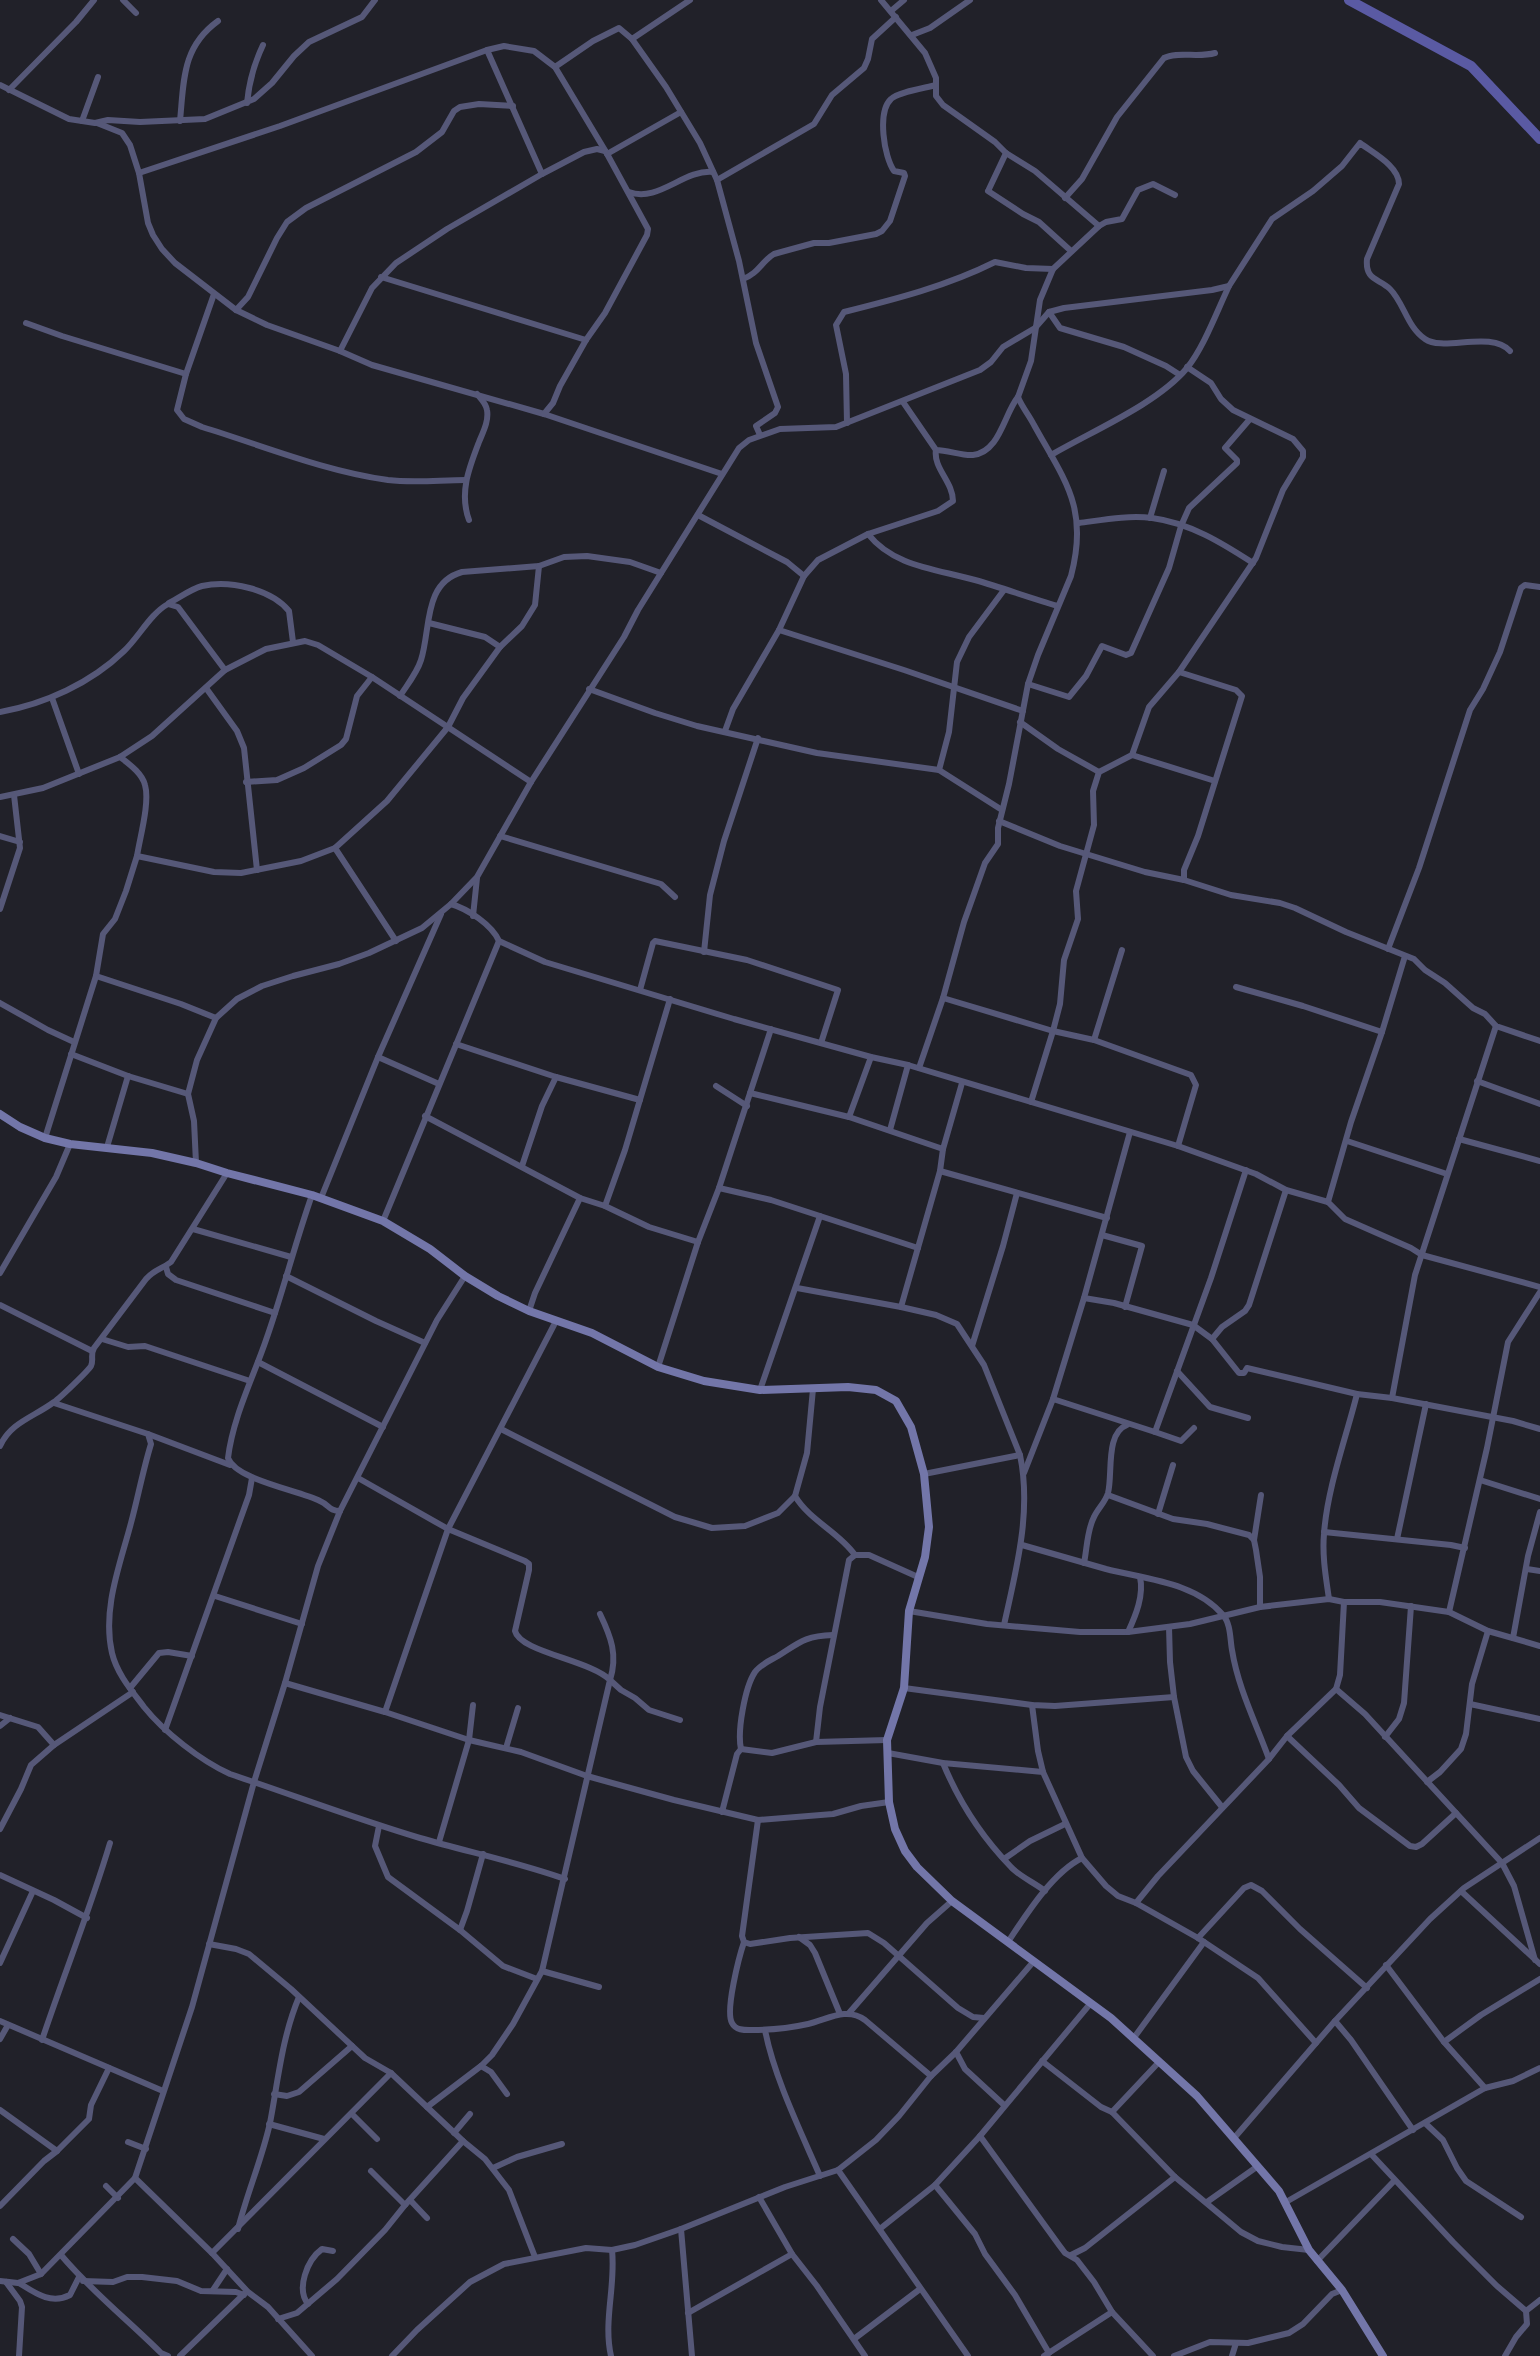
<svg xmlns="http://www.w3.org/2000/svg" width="1540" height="2356" viewBox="0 0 1540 2356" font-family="'IBM Plex Sans',sans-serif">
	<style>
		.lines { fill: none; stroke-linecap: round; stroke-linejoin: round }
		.river { stroke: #5a5aa3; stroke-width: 10 }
		.street { stroke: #565878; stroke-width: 6 }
		.secondary { stroke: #7376a9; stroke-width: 8 }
	</style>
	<rect width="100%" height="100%" fill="#212129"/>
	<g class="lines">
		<polyline class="river" points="1349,0 1471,66 1540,139"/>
		<g class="street">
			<polyline points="123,0 136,13"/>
			<polyline points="881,0 925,53 936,78 936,96 943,105 995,142 1006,153 1035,171 1099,226"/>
			<polyline points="891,11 904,0"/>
			<polyline points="912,35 930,28 970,0"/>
			<polyline points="632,39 690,0"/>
			<polyline points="487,50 542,174"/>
			<polyline points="555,67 593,41 619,28 632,39 666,87 700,143 717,180 739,261 756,343 778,407 775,413 756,426 760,435"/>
			<polyline points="0,85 69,119 95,123 108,120 140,122 205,119 254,99 272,83 294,56 309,42 362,17 375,0"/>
			<polyline points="9,90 76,22 94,0"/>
			<path d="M247 103C249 81 254 64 263 45"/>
			<polyline points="82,121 98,77"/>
			<path d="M180 121C184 80 182 47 218 21"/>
			<polyline points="97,123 122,133 130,145 139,173 148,223 153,235 162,249 175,263 236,310 267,325 340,351 372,365 544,414 722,474"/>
			<polyline points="607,154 681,112"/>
			<polyline points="139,173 280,126 487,50 504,46 534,51 555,67 606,152 648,229 647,235 605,313 586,340 560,386 553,403 544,414"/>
			<polyline points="717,180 814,124 832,95 864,68 868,59 872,39 896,17"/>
			<polyline points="989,189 1006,153"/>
			<polyline points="988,191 1023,214 1039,222 1071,251"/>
			<path d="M629 192C658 203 684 169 713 172"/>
			<path d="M1065 198 1082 179 1117 117 1164 58C1177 51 1198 58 1215 53"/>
			<polyline points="381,277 586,340"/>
			<path d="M743 279C759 273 761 262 774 254L814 243H829L876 234 882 231 890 221 905 176 904 173 894 171C884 157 877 112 891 99 898 92 925 88 936 85"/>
			<polyline points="236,310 248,297 277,238 287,222 306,208 416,152 442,132 454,111 460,107 479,104 513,106"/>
			<polyline points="1049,312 1060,328 1124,347 1166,366 1180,375"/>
			<polyline points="26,323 62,336 186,374 214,294"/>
			<polyline points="340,351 372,288 396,263 447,229 542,174 584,152 597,149 605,151"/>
			<path d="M186 374 177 410 184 419 202 427C264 446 324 471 388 480 414 483 440 480 466 480"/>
			<path d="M903 402 936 450C948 450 962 456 973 455 1000 452 1004 414 1018 397"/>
			<path d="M847 423 846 374 836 325 844 312C896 299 947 286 995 262L1026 268 1053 269"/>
			<path d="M1051 455C1092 431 1157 404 1187 368 1204 347 1217 311 1229 286"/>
			<polyline points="698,515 787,562 804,576"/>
			<polyline points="1150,518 1164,471"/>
			<path d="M469 520C459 493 469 468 479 442 483 432 489 421 487 410 486 403 481 399 477 394"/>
			<path d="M1079 523C1102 520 1128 515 1152 518 1190 523 1222 543 1253 563"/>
			<path d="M868 534C894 567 937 569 975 580 1003 588 1030 598 1058 606"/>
			<path d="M169 603C179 598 191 589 202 586 230 580 271 589 289 611L293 642"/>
			<polyline points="429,623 485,637 500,647"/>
			<polyline points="779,630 904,670 1023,711"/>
			<polyline points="1179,672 1236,690 1242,696 1198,836 1184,870 1184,880"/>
			<polyline points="1028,684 1069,697 1086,676 1102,646 1126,655 1131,653 1169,568 1181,526 1189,508 1237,463 1237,460 1225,448 1250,419"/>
			<polyline points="206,688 237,731 244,748 257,870"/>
			<polyline points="589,689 655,713 697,726 817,753 939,770 1002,810"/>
			<path d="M400 696C407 685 417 673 421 660 431 629 423 583 462 572L539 566 564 557 587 556 630 562 661 573"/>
			<polyline points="52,698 79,774"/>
			<path d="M0 712C45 704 91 683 124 651 139 637 150 614 168 604L178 607 225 670"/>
			<polyline points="1020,722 1058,749 1099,772"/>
			<path d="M725 731 733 709 779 630 804 576 818 560 868 534 938 511 953 501C953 482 933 468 936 450"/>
			<polyline points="1132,755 1215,781"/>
			<path d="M120 757C129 764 142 773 145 785 150 802 140 837 137 856"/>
			<polyline points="939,770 949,732 957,662 969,637 1004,590"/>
			<polyline points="246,782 277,780 304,768 341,745 346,739 357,696 372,677"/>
			<polyline points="0,797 43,788 120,757 152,736 225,670 266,649 305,641 318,645 372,677 531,782"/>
			<polyline points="999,821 1060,846 1145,872 1184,880 1231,895 1280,903 1295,908 1346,932 1414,959 1425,970 1445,983 1473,1008 1485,1014 1496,1026 1540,1041"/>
			<polyline points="0,836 20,842"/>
			<polyline points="500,836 661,884 675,897"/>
			<polyline points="335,848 396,941"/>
			<path d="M451 904C468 909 492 925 499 941L545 962 734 1019 871 1057 908 1065 1178 1146 1256 1174 1286 1190 1328 1202"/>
			<polyline points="0,909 20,848 14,795"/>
			<polyline points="473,916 477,878"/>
			<polyline points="1388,949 1419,868 1470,710 1483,689 1500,652 1521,588 1525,585 1540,587"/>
			<polyline points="704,952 710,895 724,841 758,738"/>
			<polyline points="1405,956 1382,1032 1351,1122 1328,1202 1345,1219 1411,1248 1422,1255 1540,1287"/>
			<polyline points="96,976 181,1004 216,1018"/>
			<polyline points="1236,987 1303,1006 1382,1032"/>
			<polyline points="640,990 653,943 655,941 747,960 838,990 821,1043"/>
			<polyline points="943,998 1053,1031 1094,1040 1191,1075 1196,1085 1178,1146"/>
			<polyline points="0,1003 48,1030 74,1042"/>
			<polyline points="1094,1040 1122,950"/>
			<polyline points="456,1044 556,1077 640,1100"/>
			<polyline points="71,1054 128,1076 188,1094"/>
			<polyline points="378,1057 439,1084"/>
			<path d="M919 1068 943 998 964 922 985 863 998 844V828L1009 784 1028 684 1038 655 1071 576C1089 508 1065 481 1034 425 1029 415 1022 407 1018 397L1031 361 1040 300 1053 269 1099 226 1106 222 1122 219 1138 190 1153 184 1175 195"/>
			<polyline points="1477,1081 1540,1104"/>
			<polyline points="716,1086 747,1106"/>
			<polyline points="750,1093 849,1117 943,1149"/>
			<polyline points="1031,1102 1053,1031 1060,1004 1064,960 1078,919 1076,891 1094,825 1093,791 1099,772 1132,755 1149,707 1179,672 1256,558 1283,490 1303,457 1303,451 1293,439 1233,410 1221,399 1211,383 1187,367"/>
			<polyline points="425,1116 580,1198 605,1206 649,1227 698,1242"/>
			<polyline points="849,1117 871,1057"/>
			<polyline points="890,1130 908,1065"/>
			<polyline points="45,1138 96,976 103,934 115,919 126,891 137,856 214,872 241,873 301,861 335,848 387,801 448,727 463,698 500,647 522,626 535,605 539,566"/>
			<polyline points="1459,1139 1540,1161"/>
			<polyline points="1347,1141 1447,1174"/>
			<polyline points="107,1147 128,1076"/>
			<path d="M196 1163 194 1121 188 1094 197 1060 216 1018 237 999 262 986 293 976 339 964 369 953 422 928 451 904 477 877 531 782 624 637 638 610 739 448 749 440 780 429 836 427 980 370 991 362 1003 347 1035 328 1049 312 1064 308 1212 290 1229 286 1272 219 1313 191 1342 166 1360 143C1373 153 1399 166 1399 184L1367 259C1365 281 1379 278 1390 289 1404 303 1407 327 1425 339 1443 352 1491 330 1510 351"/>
			<polyline points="522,1166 542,1106 556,1077"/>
			<polyline points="940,1171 1107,1218"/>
			<polyline points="719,1188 771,1200 918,1248"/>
			<path d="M312 1195C295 1243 283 1292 266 1340 253 1378 233 1417 228 1458 236 1480 298 1490 320 1501 329 1505 329 1511 340 1511"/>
			<polyline points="321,1198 378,1057 441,914"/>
			<polyline points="605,1206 625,1150 670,999"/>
			<polyline points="383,1221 499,941"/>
			<polyline points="193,1229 291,1257"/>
			<polyline points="1102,1235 1142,1246 1125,1307"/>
			<polyline points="166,1267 168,1274 176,1280 275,1313"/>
			<polyline points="0,1273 56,1177 70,1144"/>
			<polyline points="286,1276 376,1321 425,1343"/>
			<path d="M797 1288 901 1307 936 1315 957 1324 984 1365 1020 1455C1032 1512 1016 1570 1004 1625"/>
			<polyline points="1084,1298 1114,1303 1193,1325 1212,1339 1239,1373 1244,1373 1247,1368 1357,1394 1392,1398 1513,1421 1540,1429"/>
			<polyline points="0,1305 92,1351"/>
			<polyline points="901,1307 940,1171 943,1149 962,1083"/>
			<polyline points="529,1311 535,1293 580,1198"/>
			<polyline points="102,1339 128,1347 145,1346 250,1381"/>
			<polyline points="1212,1339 1222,1327 1245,1311 1249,1305 1286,1190"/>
			<polyline points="972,1346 1003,1246 1017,1193"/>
			<polyline points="258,1362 383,1427"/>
			<polyline points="658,1367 698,1242 719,1188 771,1029"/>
			<polyline points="1177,1371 1210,1407 1248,1418"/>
			<polyline points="760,1390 820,1216"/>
			<polyline points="1392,1398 1415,1275 1496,1026"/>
			<polyline points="1053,1399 1155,1432 1211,1278 1246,1170"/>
			<path d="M54 1403 148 1434 151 1444C143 1470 138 1497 131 1523 120 1565 102 1609 112 1653 117 1674 132 1691 144 1707 164 1732 201 1761 230 1774 293 1795 356 1819 420 1838 468 1852 517 1862 565 1879"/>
			<polyline points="501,1429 675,1517 712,1528 745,1526 778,1513 795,1496 807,1453 813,1389"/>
			<polyline points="1155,1432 1181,1441 1194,1428"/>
			<polyline points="148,1434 230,1465"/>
			<path d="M0 1446C11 1422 34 1417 54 1402 60 1398 88 1371 91 1366 94 1360 90 1355 94 1348L146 1279C155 1269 162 1269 171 1262L227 1173"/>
			<polyline points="1024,1473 1053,1399 1084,1298 1130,1132"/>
			<polyline points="924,1474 1020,1455"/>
			<path d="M358 1478 448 1529 525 1561 529 1564V1570L515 1631C520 1652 590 1660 610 1680L542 1971 513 2024 492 2055 481 2066 427 2107"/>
			<polyline points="1480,1480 1540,1499"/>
			<polyline points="1108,1495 1173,1519 1207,1524 1249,1535 1254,1540 1256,1550 1260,1577 1260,1607"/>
			<path d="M795 1496C810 1521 839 1532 855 1555"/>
			<polyline points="1158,1514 1173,1465"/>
			<polyline points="1324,1532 1451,1545 1465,1548"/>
			<polyline points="1397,1539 1426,1404"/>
			<polyline points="1254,1540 1261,1495"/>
			<path d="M1022 1545C1050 1553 1078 1561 1106 1569 1145 1579 1195 1582 1223 1615 1231 1624 1230 1640 1232 1650 1238 1688 1256 1723 1269 1759"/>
			<path d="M1084 1563C1087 1549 1087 1530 1094 1517 1098 1508 1105 1503 1108 1493 1113 1474 1105 1433 1127 1425"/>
			<polyline points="1527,1569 1540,1571"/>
			<polyline points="215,1596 302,1624"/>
			<path d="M1329 1599C1326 1578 1322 1556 1324 1534 1327 1489 1346 1438 1357 1394"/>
			<polyline points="909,1611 987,1624 1080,1632 1128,1632 1190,1624 1260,1607 1329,1599 1344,1602 1380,1602 1449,1612 1488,1631 1540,1646"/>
			<polyline points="1449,1612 1487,1448 1508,1342 1540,1292"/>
			<path d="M600 1614C611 1637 618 1655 610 1680L621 1690 635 1698 649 1710 680 1720"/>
			<polyline points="1169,1627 1170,1662 1174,1697 1186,1757 1193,1771 1222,1807"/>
			<path d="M1128 1632C1136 1615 1144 1595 1140 1577"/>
			<polyline points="1513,1638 1528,1556 1540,1512"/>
			<polyline points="285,1683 385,1712 469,1740 521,1752 587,1776 674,1800 758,1820 833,1814 861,1806 889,1802"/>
			<polyline points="130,1688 159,1653 168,1652 192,1656"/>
			<polyline points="904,1688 1032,1705 1055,1706 1174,1697"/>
			<polyline points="1336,1689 1365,1714 1502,1863 1514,1886 1535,1960"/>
			<polyline points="1470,1704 1540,1719"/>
			<polyline points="1032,1705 1038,1751 1043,1772 1082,1858 1106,1886 1118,1896 1136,1903 1198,1938 1258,1978 1316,2043"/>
			<polyline points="385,1712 448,1529 556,1321"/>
			<polyline points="0,1715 38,1727 54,1745"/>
			<polyline points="0,1726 10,1718"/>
			<polyline points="165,1730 249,1495 252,1478"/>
			<polyline points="1287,1736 1339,1785 1359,1808 1410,1846 1416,1847 1422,1844 1456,1813"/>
			<polyline points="1385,1737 1399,1719 1404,1703 1411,1606"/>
			<polyline points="816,1742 820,1707 849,1560 855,1555 869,1555 918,1577"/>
			<polyline points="506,1748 518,1708"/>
			<path d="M741 1749C737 1731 745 1687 755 1672 761 1664 769 1661 778 1656 800 1642 805 1636 833 1635"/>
			<polyline points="888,1753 943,1763 1043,1772"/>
			<path d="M943 1763C959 1802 981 1836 1011 1867 1019 1876 1035 1883 1045 1891"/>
			<polyline points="1427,1782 1440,1772 1461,1749 1466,1734 1472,1684 1488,1631"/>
			<polyline points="722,1812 737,1754 741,1749 772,1753 816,1742 887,1740"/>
			<polyline points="758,1820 742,1936 744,1942 750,1944 790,1938 868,1933 884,1943 958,2008 973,2017 984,2018"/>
			<polyline points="379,1826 375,1846 388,1877 460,1930 503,1966 537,1979"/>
			<polyline points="0,1829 21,1789 31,1765 54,1745 133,1692"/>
			<polyline points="439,1842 469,1740 473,1705"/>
			<polyline points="1004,1859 1030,1841 1065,1824"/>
			<polyline points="0,1875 54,1900 87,1918"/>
			<polyline points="1461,1891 1540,1964"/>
			<polyline points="1136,1903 1158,1876 1269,1759 1287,1736 1336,1689 1340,1675 1344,1602"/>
			<polyline points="460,1930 467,1911 483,1854"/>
			<polyline points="799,1937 810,1945 815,1953 840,2014"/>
			<polyline points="1198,1938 1244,1888 1251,1885 1262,1891 1300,1929 1367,1988"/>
			<path d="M744 1942C739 1957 725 2011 732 2023 736 2031 746 2030 753 2030 771 2030 790 2028 808 2024 827 2020 846 2006 865 2020L931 2076"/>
			<path d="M1008 1942C1026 1915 1052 1873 1082 1858"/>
			<polyline points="209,1944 236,1949 249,1954 291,1989 365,2058 391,2073 463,2141 485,2159 509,2190 535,2257"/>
			<polyline points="0,1963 33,1891"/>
			<polyline points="1386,1965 1444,2042"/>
			<polyline points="542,1971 599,1987"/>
			<polyline points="849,2013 927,1923 952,1901"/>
			<polyline points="0,2021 163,2091"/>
			<polyline points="1335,2021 1351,2040 1413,2130"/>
			<path d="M765 2030C774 2077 801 2132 820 2176"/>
			<polyline points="0,2039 8,2025"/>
			<polyline points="1133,2039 1204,1942"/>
			<path d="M42 2040C64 1974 90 1910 110 1843"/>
			<polyline points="956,2052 965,2069 1004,2105"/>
			<polyline points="1042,2061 1101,2107 1112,2112 1175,2177 1241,2232 1258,2241 1282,2247 1309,2250"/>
			<polyline points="481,2066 491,2072 507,2094"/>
			<polyline points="1485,2088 1444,2042 1481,2015 1540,1979"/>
			<polyline points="274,2094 287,2096 299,2092 352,2046"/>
			<polyline points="0,2110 57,2151 89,2119 91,2105 109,2068"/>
			<polyline points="1112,2112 1159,2062"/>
			<polyline points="352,2114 377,2139"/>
			<polyline points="1425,2123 1443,2140 1457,2168 1466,2181 1521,2217"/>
			<polyline points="269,2124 324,2139"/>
			<polyline points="454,2133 470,2114"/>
			<polyline points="980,2136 1059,2245 1065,2253 1077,2260 1094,2282 1112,2312 1153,2356"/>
			<polyline points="1235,2137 1335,2021 1430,1919 1464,1888 1540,1838"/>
			<polyline points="128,2142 146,2149"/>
			<polyline points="1371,2154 1453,2242 1497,2286 1526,2311 1527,2324 1516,2337 1505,2356"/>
			<polyline points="493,2168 517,2157 562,2144"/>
			<polyline points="838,2170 968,2356"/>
			<polyline points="371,2171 405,2205"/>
			<polyline points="135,2178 212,2253 248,2292 268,2307 312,2356"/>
			<polyline points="935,2185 975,2234 985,2254 1015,2295 1049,2353"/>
			<polyline points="106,2186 118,2198"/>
			<polyline points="759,2197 792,2254 817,2286 865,2356"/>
			<polyline points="410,2200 427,2218"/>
			<polyline points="1207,2202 1258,2166"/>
			<polyline points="1286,2202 1485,2088 1513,2081 1540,2068"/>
			<polyline points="0,2206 44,2161 57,2151"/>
			<polyline points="881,2228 935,2185 980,2136 1090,2004"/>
			<path d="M238 2229C247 2193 262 2159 270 2123 278 2081 282 2037 299 1997"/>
			<polyline points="681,2229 692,2356"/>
			<polyline points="13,2239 29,2254 41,2274"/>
			<polyline points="212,2253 391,2073"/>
			<path d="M61 2255C91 2291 128 2320 161 2353L168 2356"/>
			<polyline points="1071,2255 1085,2248 1175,2177"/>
			<polyline points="1317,2261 1394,2181"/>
			<polyline points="0,2281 18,2283 41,2274 135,2178 192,2007 254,1782 285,1683 318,1566 340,1511 437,1320 465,1276"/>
			<polyline points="83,2281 113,2282 127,2277 142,2277 177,2281 201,2291 236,2292 244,2295"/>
			<polyline points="6,2282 20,2301 22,2307 19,2356"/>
			<path d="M19 2283C35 2293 51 2305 70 2295L79 2277"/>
			<polyline points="213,2290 227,2269"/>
			<path d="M308 2304C296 2289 307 2260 322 2249L333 2251"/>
			<polyline points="1526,2311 1540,2300"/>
			<polyline points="688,2313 792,2254"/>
			<polyline points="278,2319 297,2313 337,2279 385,2230 405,2205 463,2141"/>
			<polyline points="854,2339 920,2289"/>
			<polyline points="180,2356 244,2294"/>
			<polyline points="392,2356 417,2330 470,2282 504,2264 586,2248 612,2250 635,2245 681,2229 785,2187 838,2170 876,2140 899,2116 931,2076 956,2052 1034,1961"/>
			<path d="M611 2356C603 2321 616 2285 612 2250"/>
			<polyline points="1044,2356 1112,2312"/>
			<polyline points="1174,2356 1210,2342 1248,2343 1289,2333 1303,2324 1332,2294 1342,2290"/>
			<polyline points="1232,2356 1236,2343"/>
		</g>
		<polyline class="secondary" points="0,1114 20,1127 45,1138 70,1144 152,1153 196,1163 227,1173 312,1195 383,1221 430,1249 465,1276 498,1296 529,1311 592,1333 658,1367 704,1381 760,1390 848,1387 876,1390 896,1401 911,1427 924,1474 929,1527 925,1557 909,1611 904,1688 887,1740 889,1802 895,1829 905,1851 917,1867 952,1901 1111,2018 1197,2096 1279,2191 1309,2250 1342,2290 1383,2356"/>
	</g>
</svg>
